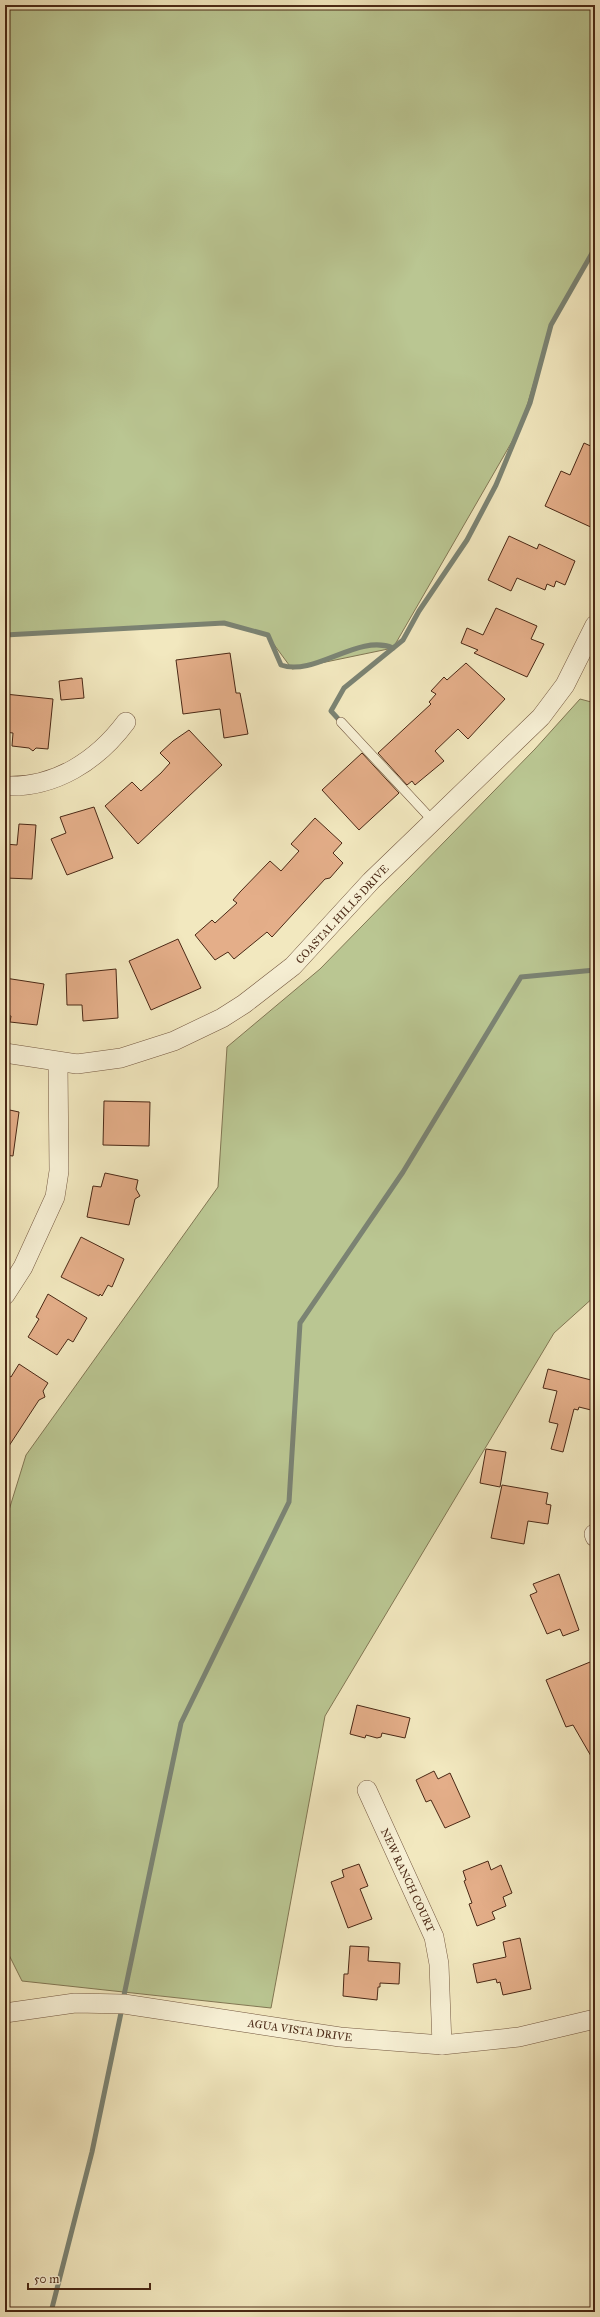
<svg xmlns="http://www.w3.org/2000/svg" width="600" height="2317" viewBox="0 0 600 2317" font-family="'IM FELL Great Primer',serif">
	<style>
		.green { fill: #bac692; stroke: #827754 }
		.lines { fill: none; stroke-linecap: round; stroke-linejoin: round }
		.stream { stroke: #7b8373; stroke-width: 5 }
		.building { fill: #e4ae89; stroke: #4a2815 }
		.service-casing { stroke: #745840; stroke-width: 10 }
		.minor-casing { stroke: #745840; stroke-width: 20 }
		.service { stroke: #f7f0d5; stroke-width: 9 }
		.minor { stroke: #f7f0d5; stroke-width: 19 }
		.labels { text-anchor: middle; stroke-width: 3; stroke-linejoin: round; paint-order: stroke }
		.street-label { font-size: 11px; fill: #4a2815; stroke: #f7f0d5 }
	</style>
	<rect width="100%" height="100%" fill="#f2e8bf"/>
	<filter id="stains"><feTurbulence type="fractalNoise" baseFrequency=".005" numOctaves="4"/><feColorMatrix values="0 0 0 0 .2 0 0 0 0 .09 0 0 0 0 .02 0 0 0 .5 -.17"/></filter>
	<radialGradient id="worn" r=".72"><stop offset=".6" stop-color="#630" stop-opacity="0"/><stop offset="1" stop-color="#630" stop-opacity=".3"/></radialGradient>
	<g class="green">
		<polygon points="5,5 595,5 595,250 551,325 521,426 393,648 292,669 267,635 224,623 5,635"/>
		<polygon points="580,699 595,703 595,1296 554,1333 325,1716 271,2008 22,1981 5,1947 5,1523 26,1455 218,1187 227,1047 320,969 535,749"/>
	</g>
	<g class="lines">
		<g class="stream">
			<path d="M5 635 224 623 268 635 281 665C315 677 358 633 393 648"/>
			<polyline points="341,722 331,711 344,688 403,640 419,611 467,540 496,485 530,403 551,325 595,248"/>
			<polyline points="123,2000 181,1723 289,1502 300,1323 403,1172 521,977 595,970"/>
			<polyline points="51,2312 92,2152 122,2008"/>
		</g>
	</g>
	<g class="building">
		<polygon points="584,443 595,448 595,529 545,506 561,471 570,475"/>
		<polygon points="509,536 537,549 539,544 575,561 565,585 556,581 554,587 547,584 545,590 517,578 511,591 488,580"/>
		<polygon points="496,608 537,626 531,639 544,644 527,677 474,653 478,650 461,643 467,628 483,635"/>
		<polygon points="230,653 236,693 240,693 248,734 224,738 220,709 183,714 176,660"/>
		<polygon points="466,663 505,699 468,739 458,729 435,751 444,761 415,785 412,781 407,785 378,753 431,704 429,702 436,694 431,691 444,677 447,680"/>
		<polygon points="82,678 84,698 61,700 59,681"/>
		<polygon points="5,694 53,699 48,749 36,748 33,751 29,748 12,746 13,733 5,732"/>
		<polygon points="189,730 222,765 138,844 105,806 132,782 141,791 161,773 170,763 160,753 173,741"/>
		<polygon points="362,753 399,793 359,830 322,790"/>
		<polygon points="94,807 113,858 67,875 51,839 66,833 60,817"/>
		<polygon points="315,818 342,843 333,853 343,863 330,878 325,879 272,937 267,932 234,959 228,952 215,960 195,935 212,920 215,923 237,903 233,900 240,892 270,861 281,871 299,851 291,844"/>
		<polygon points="19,824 36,825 32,879 5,878 5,844 17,845"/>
		<polygon points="178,939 201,988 151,1010 129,961"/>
		<polygon points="116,969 118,1018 83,1021 82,1005 67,1005 66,974"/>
		<polygon points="5,978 44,984 37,1025 10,1022 11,1016 5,1015"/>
		<polygon points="104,1101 150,1102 149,1146 103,1145"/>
		<polygon points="5,1109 19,1112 13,1156 5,1155"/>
		<polygon points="105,1173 138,1180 136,1189 140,1196 135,1199 129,1225 87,1217 93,1186 101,1187"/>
		<polygon points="81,1237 124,1259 112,1287 108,1285 102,1296 100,1294 99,1296 61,1277"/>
		<polygon points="48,1294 87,1318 73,1342 68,1339 57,1355 28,1337 39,1319 36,1317"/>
		<polygon points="19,1364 48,1383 43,1391 45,1397 39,1400 5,1452 5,1373 11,1377"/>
		<polygon points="548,1369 595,1381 595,1394 591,1410 579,1407 578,1410 574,1409 563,1452 551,1449 558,1424 549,1422 557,1391 543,1388"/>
		<polygon points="486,1449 506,1452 500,1487 480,1483"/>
		<polygon points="502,1485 548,1493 546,1504 551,1505 548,1524 528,1521 524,1544 491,1538"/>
		<polygon points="559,1574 579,1630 563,1636 560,1629 547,1634 530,1595 537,1592 533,1584"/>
		<polygon points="595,1660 595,1763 573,1725 566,1727 546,1680"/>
		<polygon points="357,1705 410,1718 405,1738 382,1733 381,1737 377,1738 366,1735 365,1738 350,1734"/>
		<polygon points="434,1771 438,1779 450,1773 470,1817 445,1828 431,1800 426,1802 416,1780"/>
		<polygon points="488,1861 491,1870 501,1865 512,1893 503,1897 506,1906 492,1912 495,1919 477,1926 469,1904 472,1903 464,1881 466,1880 463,1871"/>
		<polygon points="359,1864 368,1886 360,1889 372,1919 348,1928 331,1882 344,1877 342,1870"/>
		<polygon points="520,1938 531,1989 503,1995 500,1982 497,1983 496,1979 477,1983 473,1964 506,1957 503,1942"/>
		<polygon points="350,1946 369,1947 368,1961 400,1963 399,1984 380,1983 380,1987 378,1987 377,2000 343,1996 344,1974 348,1974"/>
	</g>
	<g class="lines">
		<defs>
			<polyline id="service" points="341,722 433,821"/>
			<g id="minor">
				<path d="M5 786C55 788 97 761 126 722"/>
				<polyline points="5,1053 77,1064 121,1058 174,1041 222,1018 244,1004 293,966 371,881 541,717 565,685 595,625"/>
				<polyline points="5,1295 23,1267 55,1197 59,1171 58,1062"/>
				<polyline points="594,1534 595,1537"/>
				<polyline points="367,1790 434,1937 439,1964 442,2045"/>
				<polyline points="5,2013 75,2003 124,2004 340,2037 442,2045 519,2037 595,2019"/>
			</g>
		</defs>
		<use href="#service" class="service-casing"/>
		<use href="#minor" class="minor-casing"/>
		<use href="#service" class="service"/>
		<use href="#minor" class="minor"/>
	</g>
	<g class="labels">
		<g class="street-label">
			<text transform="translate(342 914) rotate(-47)" y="4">COASTAL HILLS DRIVE</text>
			<text transform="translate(408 1880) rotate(65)" y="4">NEW RANCH COURT</text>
			<text transform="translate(300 2030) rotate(8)" y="4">AGUA VISTA DRIVE</text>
		</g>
	</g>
	<rect width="600" height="2317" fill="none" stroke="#f2e8bf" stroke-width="20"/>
	<rect x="6" y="6" width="588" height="2305" fill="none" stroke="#4a2815" stroke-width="2"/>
	<rect x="10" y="10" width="580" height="2297" fill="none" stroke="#4a2815"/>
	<path d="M28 2283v6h122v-6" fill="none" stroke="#4a2815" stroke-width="2"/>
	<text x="34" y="2283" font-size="12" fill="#4a2815" stroke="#f7f0d5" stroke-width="3" paint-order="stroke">50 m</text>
	<rect width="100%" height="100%" filter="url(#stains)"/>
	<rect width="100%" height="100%" fill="url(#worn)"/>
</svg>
